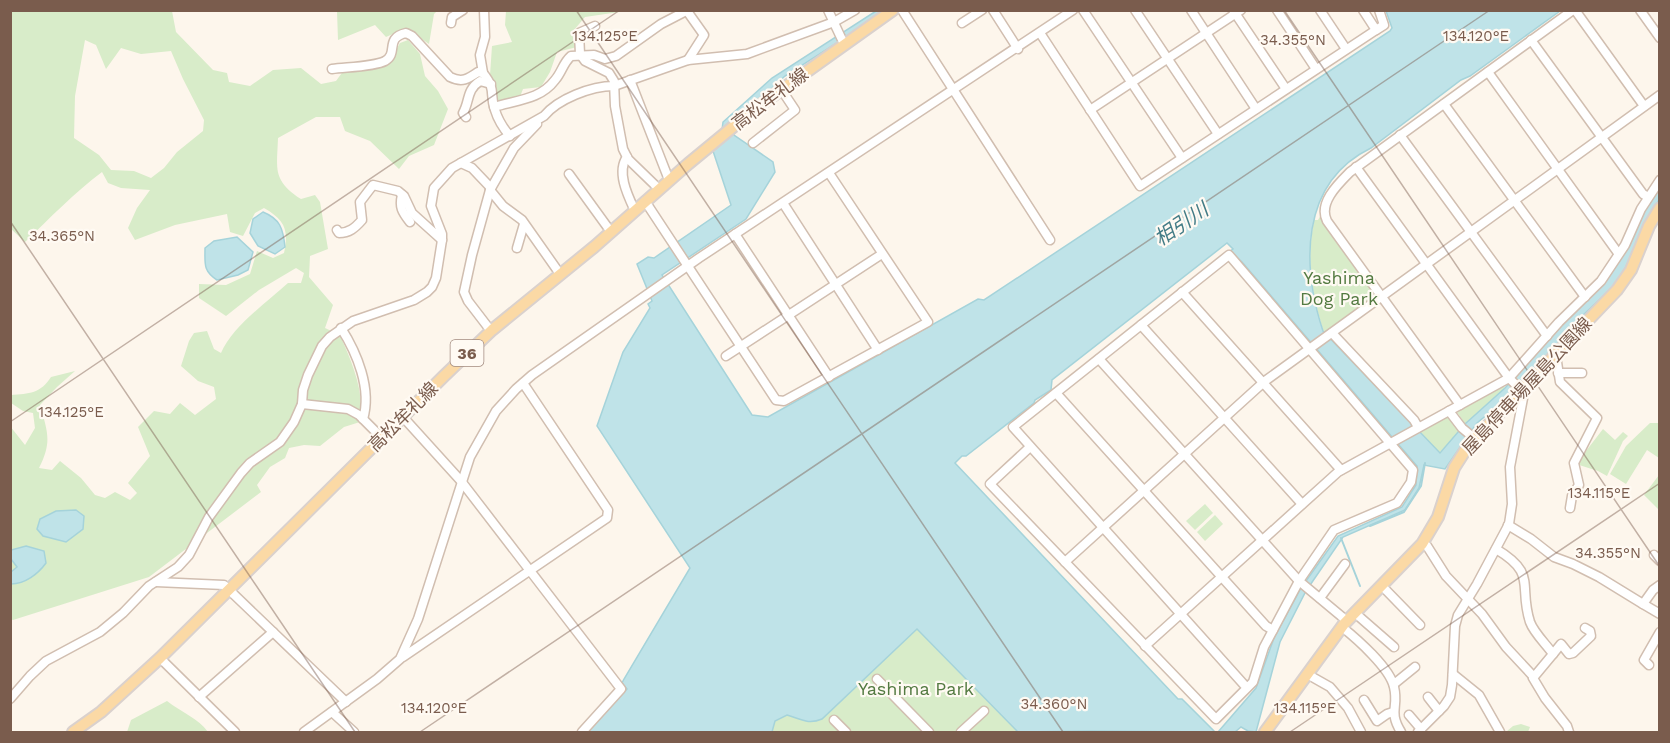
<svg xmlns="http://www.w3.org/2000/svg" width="1670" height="743" viewBox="0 0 1670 743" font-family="'Work Sans','Noto Sans JP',sans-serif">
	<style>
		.green { fill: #d8ecc9; fill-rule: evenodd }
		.water { fill: #bfe3e8; stroke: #a5d3da; stroke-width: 1.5 }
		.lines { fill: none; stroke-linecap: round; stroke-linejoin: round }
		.stream { stroke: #a5d3da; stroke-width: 2 }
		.minor-casing { stroke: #d1beb0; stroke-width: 11 }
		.major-casing { stroke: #dad1cd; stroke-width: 14 }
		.minor { stroke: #fff; stroke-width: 8 }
		.major { stroke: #fbd9a5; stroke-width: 10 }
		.ticks { fill: none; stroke: #7a5c4d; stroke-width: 1.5; stroke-opacity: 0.45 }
		.labels { text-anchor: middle; stroke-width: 4.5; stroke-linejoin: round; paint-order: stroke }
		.shield { fill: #fffaf3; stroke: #a28b7f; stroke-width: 1.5 }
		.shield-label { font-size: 16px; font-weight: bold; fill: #7a5c4d }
		.street-label { font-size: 18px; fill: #7a5c4d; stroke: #fffaf3 }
		.park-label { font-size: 18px; fill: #537a41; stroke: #fffaf3 }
		.water-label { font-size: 20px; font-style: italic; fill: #437c86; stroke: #fffaf3 }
		.ticks-label { font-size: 15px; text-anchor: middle; fill: #7a5c4d; stroke: #fffaf3; stroke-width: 4.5; stroke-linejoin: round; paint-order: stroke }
	</style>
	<rect width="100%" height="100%" fill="#fdf6ec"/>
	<g class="green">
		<path d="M11 11H172L176 32 213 70 227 73 229 82 250 86 273 70 301 68 321 84 336 81 344 70 388 64 400 43 408 40 420 54 425 76 438 91 448 109 434 145 409 156 399 169 370 141 345 131 340 117H316L278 138C277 169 272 180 301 199L315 195 320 202 328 249 310 256 309 277 333 305 325 328 340 335C352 363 365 391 360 422L344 427 320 446 304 445 289 448 285 458 270 467 257 485 261 492 149 577 13 620 10 619V426L25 445 35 428 33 413 23 411 11 403V395C29 394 41 393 51 377L75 371 57 387 40 405C48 433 52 442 39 468L52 470 60 461 81 478 95 495 105 498 115 492 130 500 137 493 128 483 150 456 138 427 154 411 170 414 180 403 195 415 216 399 214 387 198 381 181 366 189 341 194 333 207 331 214 349 221 353C232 327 267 302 288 283H301L304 273 296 268 259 290 226 316 199 298V284L226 285 250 274 257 251 273 258 284 253C289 230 285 220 264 208L255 213 243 236 230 232 227 214 175 225 135 240 128 228 137 208 150 190 121 188 108 183 102 172C74 193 50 218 25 242L11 229ZM85 40 96 45 106 69 121 48 141 54 171 51 183 79 204 120 203 131 177 152 164 168 151 178 134 171 111 170 99 155 74 138 75 96Z"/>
		<path d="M337 11H437L434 14 429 44C412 33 406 28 386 37L375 25 338 40Z"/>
		<polygon points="506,11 626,11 585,17 574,30 577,47 557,52 550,72 541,87 523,89 519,99 497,102 490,75 492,46 512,42 505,25"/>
		<path d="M1321 215 1374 291V296L1324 333C1311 289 1306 266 1314 220H1318Z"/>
		<polygon points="1503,385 1505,388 1465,424 1457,412"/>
		<polygon points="1449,416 1461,431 1439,453 1419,432"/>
		<polygon points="1650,423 1659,423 1659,458 1647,450 1626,484 1610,474 1626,446"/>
		<polygon points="1603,429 1615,440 1623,432 1628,436 1623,441 1607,476 1598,471 1576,464"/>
		<polygon points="1659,475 1659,510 1644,495"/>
		<polygon points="1205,504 1213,513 1195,530 1186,521"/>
		<polygon points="1215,515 1223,524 1205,541 1197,532"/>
		<polygon points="917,627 1019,732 771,732 772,722 776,718"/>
		<path d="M167 701C181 712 198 718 208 732H127L131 720Z"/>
		<polygon points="1521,724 1530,727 1528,732 1506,732 1513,726"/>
	</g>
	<g class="water">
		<path d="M1417 10 1560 11 1470 76 1461 80 1371 148C1299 183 1302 267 1323 331L1440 453 1465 424 1505 388 1536 354 1627 245 1659 183V200L1645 224 1630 260 1616 284 1579 319 1515 392 1477 423 1445 469 1424 465 1419 488 1405 510 1343 537 1306 591 1280 642 1256 732 1248 731 1241 727 1235 732H1218L1256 688 1274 638 1301 588 1338 536 1402 507 1416 485 1417 466 1242 262 1230 251 1233 249 1227 243 1052 380 1051 390 1035 400 1034 403 966 456H962L955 463 1178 699H1182L1215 732 1091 731 1018 732 917 629 822 719C808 725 801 719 787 715L775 721 772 732H587L627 689 622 683 624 679 690 568 597 426 623 352 650 308 648 304 652 301 637 264 648 257 654 258 731 205 713 151 720 145 723 122 772 78 876 11H887L785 76 775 85 760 102 734 122V135L773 162 775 172 746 219 662 275 752 415 768 417 978 299 984 300 1390 31 1392 28 1386 11Z"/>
		<path d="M263 212C280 219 283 228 285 247L275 254 258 246 250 233 253 219Z"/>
		<path d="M237 237 253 252 248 270 238 275 217 280C203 271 205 264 205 248L214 241Z"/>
		<polygon points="76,510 84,516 83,529 66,542 43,536 37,529 40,519 56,511"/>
		<path d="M26 546 44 551 46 563C38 574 25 584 11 584V572L17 567 11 559V550Z"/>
	</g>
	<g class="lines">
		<g class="stream">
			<polyline points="1370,526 1404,512 1421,486 1425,463"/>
			<polyline points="1341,538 1360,586"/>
		</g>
		<defs>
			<g id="minor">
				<polyline points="828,10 844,44"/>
				<polyline points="902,10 1050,240"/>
				<polyline points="993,10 1018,49"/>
				<polyline points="1083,10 1182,158"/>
				<polyline points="1135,10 1218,134"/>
				<polyline points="1191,10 1256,109"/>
				<polyline points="1233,10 1286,89"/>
				<polyline points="1277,10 1316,69"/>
				<polyline points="1320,10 1346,49"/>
				<polyline points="1575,10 1644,106"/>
				<polyline points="1640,10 1660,38"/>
				<polyline points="687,11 704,35 688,60"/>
				<polyline points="451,23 452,17 463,10"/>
				<polyline points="962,23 982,10"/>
				<polyline points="595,26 579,33 580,54 585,61 609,73 614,81 615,106 623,149 628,159 659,189"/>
				<polyline points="1376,30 1384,25 1379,10"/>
				<polyline points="1040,33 1140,186 1376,30 1363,10"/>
				<polyline points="1531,40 1643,194 1648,197"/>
				<path d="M332 69C346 67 373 67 385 61 399 53 384 38 406 33L412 36 450 77C462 83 468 79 478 72L483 73C497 90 489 94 495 110 498 120 503 128 510 136"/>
				<polyline points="1488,72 1618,253"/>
				<polyline points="483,73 480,55 485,37 484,10"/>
				<polyline points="630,80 669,180"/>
				<polyline points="1444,104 1585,297"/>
				<path d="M494 107C516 100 540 100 555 80 562 72 563 63 571 56L594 55 605 59 616 56 661 24 688 10"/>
				<polyline points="1090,110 1241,10"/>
				<path d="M466 117 463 113C470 101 466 90 480 81L491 84"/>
				<polyline points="537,124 514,148 490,190 503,206 522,220 560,274"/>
				<polyline points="1400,135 1547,336"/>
				<polyline points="753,143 795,110 781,89"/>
				<path d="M627 157C616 172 628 196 635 211"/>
				<polyline points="461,163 472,168 491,188"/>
				<polyline points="1356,167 1509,378 1524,393 1510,467 1512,504 1509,524 1477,584 1458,615 1455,626 1452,685 1450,697 1444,706 1418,732"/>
				<polyline points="569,174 611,232"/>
				<polyline points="490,190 472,255 464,292 468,301 491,331"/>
				<path d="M402 195C399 207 402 212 410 222"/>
				<polyline points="645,201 776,400 784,401 928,322 829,173"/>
				<polyline points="783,203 878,350"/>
				<path d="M337 230 339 233C349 233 355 228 362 220L360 202 373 185 398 191 404 196 412 213 442 240"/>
				<polyline points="735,234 829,377"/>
				<polyline points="517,248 524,224"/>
				<polyline points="1182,292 1341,470"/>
				<polyline points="1141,325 1302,504"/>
				<path d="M341 328C357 353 372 389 363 419"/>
				<polyline points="1332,333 1414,420 1418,427"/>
				<polyline points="726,356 882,254"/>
				<polyline points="1552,358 1557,362 1560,382 1597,418 1574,463 1579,485 1572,496 1570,508"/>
				<polyline points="1099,359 1299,581 1347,621"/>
				<polyline points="1558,373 1582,373"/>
				<polyline points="1056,393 1266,626 1273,630"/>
				<polyline points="302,404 348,409 359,415 382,438"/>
				<path d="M1460 405 1327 221C1318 203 1338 184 1350 172L1573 10"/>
				<polyline points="1449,411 1462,428 1474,438"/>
				<polyline points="403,417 461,481 621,689 582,732"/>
				<polyline points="1030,447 990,484 1216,719 1253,682 1264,647 1299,581 1334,530 1397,503 1411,482 1413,470 1229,255 1013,427 1247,688"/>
				<polyline points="1508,525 1531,539 1554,557 1573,564 1599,577 1643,604 1653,590 1660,585"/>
				<polyline points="1423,543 1427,546 1446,576 1482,614 1506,647 1533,676"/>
				<path d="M1496 549C1538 574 1518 585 1530 622 1534 633 1546 644 1553 654L1533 678 1545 698 1567 726 1569 732"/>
				<polyline points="1654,555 1660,561"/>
				<polyline points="1065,562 1265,381 1660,95"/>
				<polyline points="156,582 224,585 346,702"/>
				<polyline points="1382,586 1420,625"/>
				<polyline points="1320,598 1345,564"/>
				<polyline points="1643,604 1660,614"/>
				<polyline points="1355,613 1394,647"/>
				<path d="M1342 627C1357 639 1390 668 1394 687 1399 707 1388 711 1401 732"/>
				<polyline points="1145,646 1338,472 1509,378 1559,322 1601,281 1625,245 1641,209 1660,180"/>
				<polyline points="1553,654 1561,644 1569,654 1573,653 1591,636 1590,631 1585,628"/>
				<polyline points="403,657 607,518 608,510 523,383"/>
				<polyline points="160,658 235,732"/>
				<polyline points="1649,665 1644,660 1660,632"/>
				<polyline points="1307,674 1330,687 1348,708 1361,732"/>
				<polyline points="1453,674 1479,695 1500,732"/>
				<polyline points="877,679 929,732"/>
				<polyline points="1394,684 1415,667"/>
				<polyline points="199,697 273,632"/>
				<polyline points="1428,697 1439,711"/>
				<path d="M10 699 30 676 46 661 100 632 123 613 149 586 178 567 189 555 209 517 241 473 250 463 280 442 294 422 302 404 303 390 308 375 322 346 330 337 353 321 414 300 427 292 432 287 436 278 442 240V234L431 206 434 188 452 168 544 116C558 99 591 86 614 86L688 60 747 54 834 22 855 10"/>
				<polyline points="1364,700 1377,721 1387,714 1393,712"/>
				<polyline points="332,712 354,732"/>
				<polyline points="1409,715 1421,729"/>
				<polyline points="834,720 846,732"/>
				<polyline points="304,732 377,679 400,659 418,619 470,457 496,411 516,389 532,375 699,258 1073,10"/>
				<polyline points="961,732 984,711"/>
			</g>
			<g id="major">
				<polyline points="73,732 101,712 160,658 444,376 492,330 594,247 688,164 756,108 893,10"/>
				<polyline points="1265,732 1344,624 1422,544 1438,517 1454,468 1468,446 1617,290 1631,270 1649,226 1660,208"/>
			</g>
		</defs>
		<use href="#minor" class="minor-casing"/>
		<use href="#major" class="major-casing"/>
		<use href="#minor" class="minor"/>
		<use href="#major" class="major"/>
	</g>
	<path class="ticks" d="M576 10 1063 732M1284 10 1660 567M10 221 355 732M10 422 620 10M420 732 1490 10M1290 732 1660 483"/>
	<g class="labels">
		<rect class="shield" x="450.5" y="340" width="33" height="26" rx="4.5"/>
		<g class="shield-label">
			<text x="467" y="359">36</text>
		</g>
		<g class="street-label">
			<text transform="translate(770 99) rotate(-37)" y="6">高松牟礼線</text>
			<text transform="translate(1527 386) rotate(-47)" y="6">屋島停車場屋島公園線</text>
			<text transform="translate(403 417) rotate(-45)" y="6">高松牟礼線</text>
		</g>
		<g class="park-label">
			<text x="1339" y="284">Yashima<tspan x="1339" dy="21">Dog Park</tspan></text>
			<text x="916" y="695">Yashima Park</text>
		</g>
		<g class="water-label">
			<text transform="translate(1181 224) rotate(-34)" y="7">相引川</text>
		</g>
	</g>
	<g class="ticks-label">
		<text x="605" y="41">134.125°E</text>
		<text x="1476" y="41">134.120°E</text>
		<text x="1293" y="45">34.355°N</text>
		<text x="62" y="241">34.365°N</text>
		<text x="71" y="417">134.125°E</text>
		<text x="1599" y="498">134.115°E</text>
		<text x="1608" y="558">34.355°N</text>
		<text x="1054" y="709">34.360°N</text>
		<text x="434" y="713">134.120°E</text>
		<text x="1305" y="713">134.115°E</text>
	</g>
	<rect width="1670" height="743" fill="none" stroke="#7a5c4d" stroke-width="24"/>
</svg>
